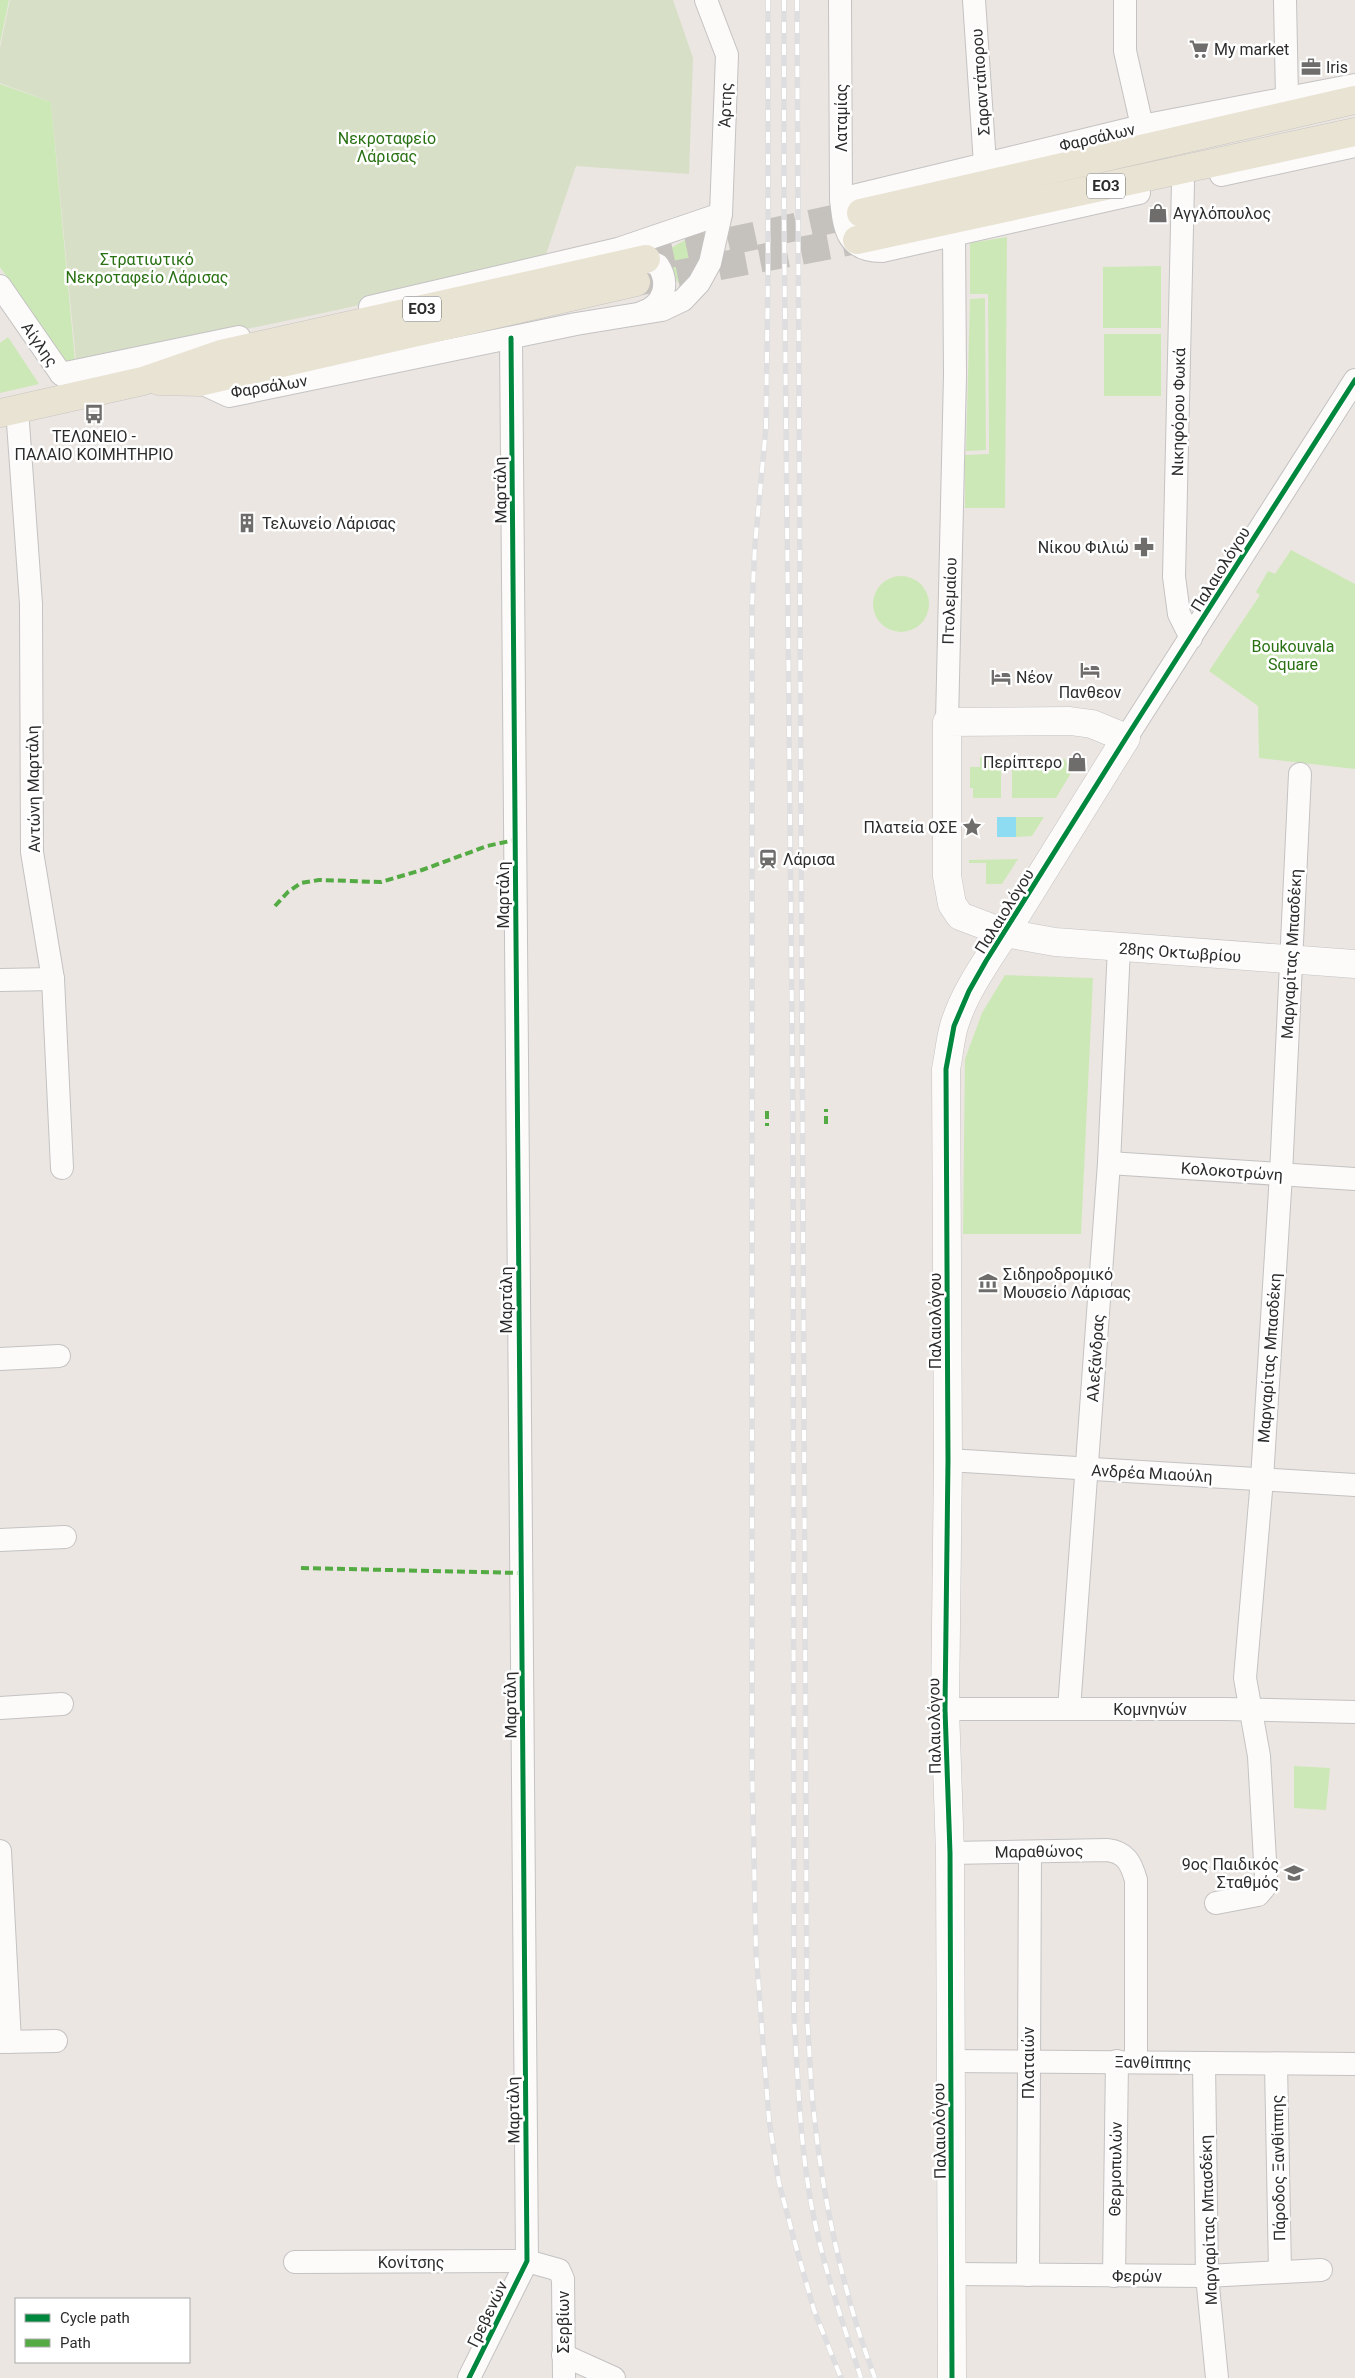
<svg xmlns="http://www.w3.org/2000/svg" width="1355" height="2378" viewBox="0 0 1355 2378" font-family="Roboto,sans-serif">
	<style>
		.green { fill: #cde8b7 }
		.cemetery { fill: #d7dfc7 }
		.water { fill: #8edcf2 }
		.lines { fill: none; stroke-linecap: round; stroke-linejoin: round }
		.primary-tunnel { stroke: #c5c1bd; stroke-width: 28; stroke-dasharray: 28 14; stroke-linecap: butt }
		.minor-casing { stroke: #c4c2c3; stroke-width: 24 }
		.tertiary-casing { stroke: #c4c2c3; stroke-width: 29 }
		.primary-casing { stroke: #c6c4c2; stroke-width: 29 }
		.minor { stroke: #fcfbfa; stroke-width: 22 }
		.tertiary { stroke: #fcfbfa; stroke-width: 28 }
		.primary { stroke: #e9e3d3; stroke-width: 28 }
		.rail-casing { stroke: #dedee0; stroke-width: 5.5 }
		.rail { stroke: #fff; stroke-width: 4; stroke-dasharray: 11; stroke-linecap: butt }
		.quiet { stroke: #54ab44; stroke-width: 4; stroke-dasharray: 8 4; stroke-linecap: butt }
		.cycleway-casing { stroke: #fff; stroke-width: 8 }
		.cycleway { stroke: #00873e; stroke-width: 5 }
		.labels { text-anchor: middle; stroke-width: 5; stroke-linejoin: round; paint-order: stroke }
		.shield { fill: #fff; stroke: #6b6b6b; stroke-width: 1 }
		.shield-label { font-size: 15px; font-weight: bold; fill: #2c2c2c }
		.poi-label { font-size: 16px; fill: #2c2c2c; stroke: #fff; text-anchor: start }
		.street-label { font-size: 16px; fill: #2c2c2c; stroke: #fff }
		.park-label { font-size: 16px; fill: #297113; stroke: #fff }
	</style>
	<rect width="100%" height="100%" fill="#ebe6e1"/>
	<g class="green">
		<polygon points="0,0 9,0 0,43"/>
		<polygon points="0,84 51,102 75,361 65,363 0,267"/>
		<polygon points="698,233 692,267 678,283 671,267 660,254"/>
		<polygon points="1007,237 1005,508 965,508 965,455 989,454 988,294 970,294 970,243"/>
		<polygon points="1161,266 1161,328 1103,328 1103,267"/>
		<polygon points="985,298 986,450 966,451 970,299"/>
		<rect x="1104" y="334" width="57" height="62"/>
		<polygon points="8,337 39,384 0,393 0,343"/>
		<polygon points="1291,550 1355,584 1355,769 1259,758 1258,706 1209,671 1260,595 1256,592 1268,571 1275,574"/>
		<circle cx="901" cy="604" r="28"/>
		<polygon points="980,757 1001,758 1001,798 973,798 973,788 970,788 970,767 980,767"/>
		<polygon points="1012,759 1065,759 1071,773 1056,798 1012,798"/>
		<polygon points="1016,817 1044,817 1032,836 1016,837"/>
		<polygon points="1018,859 1002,884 986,884 986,863 969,863 969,860"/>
		<polygon points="1005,975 1093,978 1081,1234 963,1234 965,1059 982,1013"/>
		<polygon points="1294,1766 1330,1768 1326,1810 1294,1808"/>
	</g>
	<path class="cemetery" d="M10 0H673L693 58 689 174 576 166 545 257C392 303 234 332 76 361L51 102 0 83V48Z"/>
	<rect class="water" x="997" y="817" width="19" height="20"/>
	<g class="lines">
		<g class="primary-tunnel">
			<polyline points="646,259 861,213"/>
			<polyline points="636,282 857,240"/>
		</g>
		<defs>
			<g id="minor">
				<path d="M840 0 841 199C844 229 847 251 882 251L1139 193"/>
				<polyline points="974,0 985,164"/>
				<polyline points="1125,0 1125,51 1142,126"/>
				<polyline points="1285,0 1287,98"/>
				<polyline points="1221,175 1355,146"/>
				<polyline points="1183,183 1174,577 1179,614 1191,638"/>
				<polyline points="841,199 1142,126 1355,85"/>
				<path d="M631 254 658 265C670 283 664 305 643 312"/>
				<polyline points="0,286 61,374 73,382"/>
				<polyline points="370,307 618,249 721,214"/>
				<polyline points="61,374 239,337"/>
				<polyline points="199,382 229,396 576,324 662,310 683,300 699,283 710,263 721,214 727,55 706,0"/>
				<polyline points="17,409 31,604 32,852 53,979 62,1168"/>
				<polyline points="947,722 955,375 954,234"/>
				<polyline points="1126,738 1355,380"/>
				<polyline points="0,980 53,979"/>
				<polyline points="1109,1163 1355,1179"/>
				<polyline points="0,1359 59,1356"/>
				<polyline points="948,1460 1355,1485"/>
				<polyline points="0,1540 65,1537"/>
				<polyline points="0,1708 62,1704"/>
				<polyline points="945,1709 1224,1709 1355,1712"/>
				<polyline points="1069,1709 1109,1163 1119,947"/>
				<polyline points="0,1851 10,2042"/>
				<path d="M950 1853 1107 1850C1126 1852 1131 1863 1136 1880V2062"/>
				<polyline points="1216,1903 1258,1895 1264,1888 1266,1878 1259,1756 1245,1678 1262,1479 1281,1174 1300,774"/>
				<polyline points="0,2042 56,2041"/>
				<polyline points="950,2061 1355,2064"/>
				<polyline points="1204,2063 1207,2276 1217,2378"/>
				<polyline points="1276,2064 1280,2272"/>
				<polyline points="295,2262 527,2261 559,2270 563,2279 564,2378"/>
				<polyline points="953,2274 1207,2276 1321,2270"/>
				<polyline points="1028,2275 1030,1852"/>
				<polyline points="1114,2276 1117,2061"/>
				<polyline points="563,2355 614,2378"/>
				<polyline points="469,2378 527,2261 511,338"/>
			</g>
			<path id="tertiary" d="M952 2378 950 1853 945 1709 948 1460 946 1069C949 1055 950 1040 954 1026 964 993 986 962 1005 933L1126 738 1092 724 1070 721 947 722V876L952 904 960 916 1005 933 1055 942 1355 964"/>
			<g id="primary">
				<polyline points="861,213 1355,100"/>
				<polyline points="857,240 1355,132"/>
				<polyline points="159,381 199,382 636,282"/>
				<polyline points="0,413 143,381 221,354 646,259"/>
			</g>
		</defs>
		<use href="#minor" class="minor-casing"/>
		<use href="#tertiary" class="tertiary-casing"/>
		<use href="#primary" class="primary-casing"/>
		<use href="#minor" class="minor"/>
		<use href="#tertiary" class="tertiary"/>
		<use href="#primary" class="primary"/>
		<defs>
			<g id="rail">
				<polyline points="768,0 768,271 766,427 755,545 752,606 752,1765 756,1952 769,2120 779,2183 795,2243 814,2310 841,2378"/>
				<path d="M784 0V215L793 1128 794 2018C798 2080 800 2143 811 2203 822 2263 842 2321 861 2378"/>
				<path d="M797 0 807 2019C810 2051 810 2083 814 2114 823 2201 844 2297 875 2378"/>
			</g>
		</defs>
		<use href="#rail" class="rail-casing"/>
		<use href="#rail" class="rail"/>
		<g class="quiet">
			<polyline points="275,906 288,892 301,883 319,880 381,882 422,870 487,846 515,840"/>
			<polyline points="767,1111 767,1126"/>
			<polyline points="826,1124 826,1109"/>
			<polyline points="301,1568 521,1573"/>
		</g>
		<defs>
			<g id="cycleway">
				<polyline points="469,2378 527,2261 511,338"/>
				<polyline points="952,2378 950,1853 945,1709 948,1460 946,1069 954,1026 969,991 986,961 1126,738 1355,380"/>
			</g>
		</defs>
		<use href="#cycleway" class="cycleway-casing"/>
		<use href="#cycleway" class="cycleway"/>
	</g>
	<defs>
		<symbol id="supermarket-bare" viewBox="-9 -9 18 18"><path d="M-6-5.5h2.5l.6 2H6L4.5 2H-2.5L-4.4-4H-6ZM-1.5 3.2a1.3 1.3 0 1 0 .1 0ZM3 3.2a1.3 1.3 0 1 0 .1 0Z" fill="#6f6d6b" stroke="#fff" stroke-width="2.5" paint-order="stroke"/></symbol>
		<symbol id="office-bare" viewBox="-9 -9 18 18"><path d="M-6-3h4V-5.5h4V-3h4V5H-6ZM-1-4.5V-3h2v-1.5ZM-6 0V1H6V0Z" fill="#6f6d6b" stroke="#fff" stroke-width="2.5" paint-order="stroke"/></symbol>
		<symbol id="shop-bare" viewBox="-9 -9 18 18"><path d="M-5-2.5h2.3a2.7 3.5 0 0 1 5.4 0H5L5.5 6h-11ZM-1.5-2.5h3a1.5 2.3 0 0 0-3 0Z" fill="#6f6d6b" stroke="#fff" stroke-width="2.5" paint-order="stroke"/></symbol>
		<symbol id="bus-bare" viewBox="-9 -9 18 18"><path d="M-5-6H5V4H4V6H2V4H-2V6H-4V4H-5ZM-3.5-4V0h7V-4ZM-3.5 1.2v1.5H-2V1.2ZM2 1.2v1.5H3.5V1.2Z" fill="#6f6d6b" stroke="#fff" stroke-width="2.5" paint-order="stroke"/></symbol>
		<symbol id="building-bare" viewBox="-9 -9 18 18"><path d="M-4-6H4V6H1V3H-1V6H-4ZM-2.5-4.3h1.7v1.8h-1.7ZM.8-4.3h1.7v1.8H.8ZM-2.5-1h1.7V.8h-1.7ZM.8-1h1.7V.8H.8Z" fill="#6f6d6b" stroke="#fff" stroke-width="2.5" paint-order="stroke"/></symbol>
		<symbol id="pharmacy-bare" viewBox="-9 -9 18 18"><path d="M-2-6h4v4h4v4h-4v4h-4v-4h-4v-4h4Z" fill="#6f6d6b" stroke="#fff" stroke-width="2.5" paint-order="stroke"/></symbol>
		<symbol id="hotel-bare" viewBox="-9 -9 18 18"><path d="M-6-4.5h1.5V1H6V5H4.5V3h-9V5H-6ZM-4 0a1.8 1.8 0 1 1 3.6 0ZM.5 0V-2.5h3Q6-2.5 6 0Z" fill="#6f6d6b" stroke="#fff" stroke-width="2.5" paint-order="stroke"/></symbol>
		<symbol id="sight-bare" viewBox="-9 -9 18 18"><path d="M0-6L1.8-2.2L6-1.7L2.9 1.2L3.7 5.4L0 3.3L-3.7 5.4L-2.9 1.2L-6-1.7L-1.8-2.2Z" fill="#6f6d6b" stroke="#fff" stroke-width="2.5" paint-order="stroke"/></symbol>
		<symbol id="station-bare" viewBox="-9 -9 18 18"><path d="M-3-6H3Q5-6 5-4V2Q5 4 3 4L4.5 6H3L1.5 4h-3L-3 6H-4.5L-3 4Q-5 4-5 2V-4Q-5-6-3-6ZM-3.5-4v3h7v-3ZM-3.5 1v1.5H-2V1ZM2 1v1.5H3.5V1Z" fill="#6f6d6b" stroke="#fff" stroke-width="2.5" paint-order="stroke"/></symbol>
		<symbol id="museum-bare" viewBox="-9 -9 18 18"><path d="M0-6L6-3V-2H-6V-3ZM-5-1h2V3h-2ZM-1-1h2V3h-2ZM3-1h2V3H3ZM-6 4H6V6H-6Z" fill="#6f6d6b" stroke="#fff" stroke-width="2.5" paint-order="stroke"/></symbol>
		<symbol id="school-bare" viewBox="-9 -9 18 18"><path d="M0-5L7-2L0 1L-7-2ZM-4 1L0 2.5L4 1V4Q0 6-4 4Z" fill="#6f6d6b" stroke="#fff" stroke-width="2.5" paint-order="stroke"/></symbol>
	</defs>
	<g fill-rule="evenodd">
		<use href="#supermarket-bare" x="1185" y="35" width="28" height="28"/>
		<use href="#office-bare" x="1297" y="53" width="28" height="28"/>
		<use href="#shop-bare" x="1144" y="199" width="28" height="28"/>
		<use href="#bus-bare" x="80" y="400" width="28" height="28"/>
		<use href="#building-bare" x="233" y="509" width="28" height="28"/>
		<use href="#pharmacy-bare" x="1130" y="533" width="28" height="28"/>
		<use href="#hotel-bare" x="1076" y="656" width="28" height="28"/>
		<use href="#hotel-bare" x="987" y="663" width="28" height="28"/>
		<use href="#shop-bare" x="1063" y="748" width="28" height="28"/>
		<use href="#sight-bare" x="958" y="813" width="28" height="28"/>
		<use href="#station-bare" x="754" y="845" width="28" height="28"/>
		<use href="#museum-bare" x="974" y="1269" width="28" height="28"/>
		<use href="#school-bare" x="1280" y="1859" width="28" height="28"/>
	</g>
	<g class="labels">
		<g class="shield">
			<rect x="1087" y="173.5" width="38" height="25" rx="4"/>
			<rect x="403" y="296.5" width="38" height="25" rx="4"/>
		</g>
		<g class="shield-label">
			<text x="1106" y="191">ΕΟ3</text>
			<text x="422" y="314">ΕΟ3</text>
		</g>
		<g class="poi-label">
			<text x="1214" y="55">My market</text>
			<text x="1326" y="73">Iris</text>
			<text x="1173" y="219">Αγγλόπουλος</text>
			<text x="94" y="442" text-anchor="middle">ΤΕΛΩΝΕΙΟ -<tspan x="94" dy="18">ΠΑΛΑΙΟ ΚΟΙΜΗΤΗΡΙΟ</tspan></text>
			<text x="262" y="529">Τελωνείο Λάρισας</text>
			<text x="1129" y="553" text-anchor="end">Νίκου Φιλιώ</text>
			<text x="1016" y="683">Νέον</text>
			<text x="1090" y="698" text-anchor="middle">Πανθεον</text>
			<text x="1062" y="768" text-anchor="end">Περίπτερο</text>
			<text x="957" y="833" text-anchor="end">Πλατεία ΟΣΕ</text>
			<text x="783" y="865">Λάρισα</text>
			<text x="1003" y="1280">Σιδηροδρομικό<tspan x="1003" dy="18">Μουσείο Λάρισας</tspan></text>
			<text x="1279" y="1870" text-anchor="end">9ος Παιδικός<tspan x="1279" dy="18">Σταθμός</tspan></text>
		</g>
		<g class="street-label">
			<text transform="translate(980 82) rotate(-94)" y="6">Σαραντάπορου</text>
			<text transform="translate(725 105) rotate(-88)" y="6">Άρτης</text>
			<text transform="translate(841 118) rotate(-90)" y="6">Λαταμίας</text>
			<text transform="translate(1097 137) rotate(-13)" y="6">Φαρσάλων</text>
			<text transform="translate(40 344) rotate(55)" y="6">Αίγλης</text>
			<text transform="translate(269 386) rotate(-9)" y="6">Φαρσάλων</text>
			<text transform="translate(1178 412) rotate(-89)" y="6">Νικηφόρου Φωκά</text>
			<text transform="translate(500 490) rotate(-91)" y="6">Μαρτάλη</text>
			<text transform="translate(1220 569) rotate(-58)" y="6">Παλαιολόγου</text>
			<text transform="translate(949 601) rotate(-88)" y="6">Πτολεμαίου</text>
			<text transform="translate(33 789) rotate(-91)" y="6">Αντώνη Μαρτάλη</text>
			<text transform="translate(503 895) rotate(-90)" y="6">Μαρτάλη</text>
			<text transform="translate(1004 911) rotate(-58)" y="6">Παλαιολόγου</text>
			<text transform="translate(1180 952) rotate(4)" y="6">28ης Οκτωβρίου</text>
			<text transform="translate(1291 954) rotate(-87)" y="6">Μαργαρίτας Μπασδέκη</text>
			<text transform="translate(1232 1171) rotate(4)" y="6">Κολοκοτρώνη</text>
			<text transform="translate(506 1300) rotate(-90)" y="6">Μαρτάλη</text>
			<text transform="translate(935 1321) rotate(-90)" y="6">Παλαιολόγου</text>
			<text transform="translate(1095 1358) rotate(-86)" y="6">Αλεξάνδρας</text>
			<text transform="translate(1269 1358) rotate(-86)" y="6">Μαργαρίτας Μπασδέκη</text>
			<text transform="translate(1152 1473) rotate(3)" y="6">Ανδρέα Μιαούλη</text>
			<text transform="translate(510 1705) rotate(-91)" y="6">Μαρτάλη</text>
			<text x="1150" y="1715">Κομνηνών</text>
			<text transform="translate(934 1726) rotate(-91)" y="6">Παλαιολόγου</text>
			<text transform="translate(1039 1851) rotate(-1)" y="6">Μαραθώνος</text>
			<text transform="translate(1153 2062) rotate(1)" y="6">Ξανθίππης</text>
			<text transform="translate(1028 2063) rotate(-90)" y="6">Πλαταιών</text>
			<text transform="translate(513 2110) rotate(-91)" y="6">Μαρτάλη</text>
			<text transform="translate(939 2131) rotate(-91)" y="6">Παλαιολόγου</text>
			<text transform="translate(1278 2168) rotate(-91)" y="6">Πάροδος Ξανθίππης</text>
			<text transform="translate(1115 2169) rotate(-89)" y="6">Θερμοπυλών</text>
			<text transform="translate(1208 2220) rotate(-92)" y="6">Μαργαρίτας Μπασδέκη</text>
			<text x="411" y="2268">Κονίτσης</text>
			<text x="1137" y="2282">Φερών</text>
			<text transform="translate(487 2314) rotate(-64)" y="6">Γρεβενών</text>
			<text transform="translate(563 2322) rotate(-90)" y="6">Σερβίων</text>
		</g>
		<g class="park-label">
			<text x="387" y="144">Νεκροταφείο<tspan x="387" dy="18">Λάρισας</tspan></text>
			<text x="147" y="265">Στρατιωτικό<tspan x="147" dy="18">Νεκροταφείο Λάρισας</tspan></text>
			<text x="1293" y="652">Boukouvala<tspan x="1293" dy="18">Square</tspan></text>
		</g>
	</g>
	<rect x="15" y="2298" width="175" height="65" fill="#ffffff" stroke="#ababab"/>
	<rect x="25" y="2314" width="25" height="8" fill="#00873e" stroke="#ababab"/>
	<text x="60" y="2323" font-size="15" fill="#2c2c2c">Cycle path</text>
	<rect x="25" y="2339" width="25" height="8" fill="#54ab44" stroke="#ababab"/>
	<text x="60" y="2348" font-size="15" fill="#2c2c2c">Path</text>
</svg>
